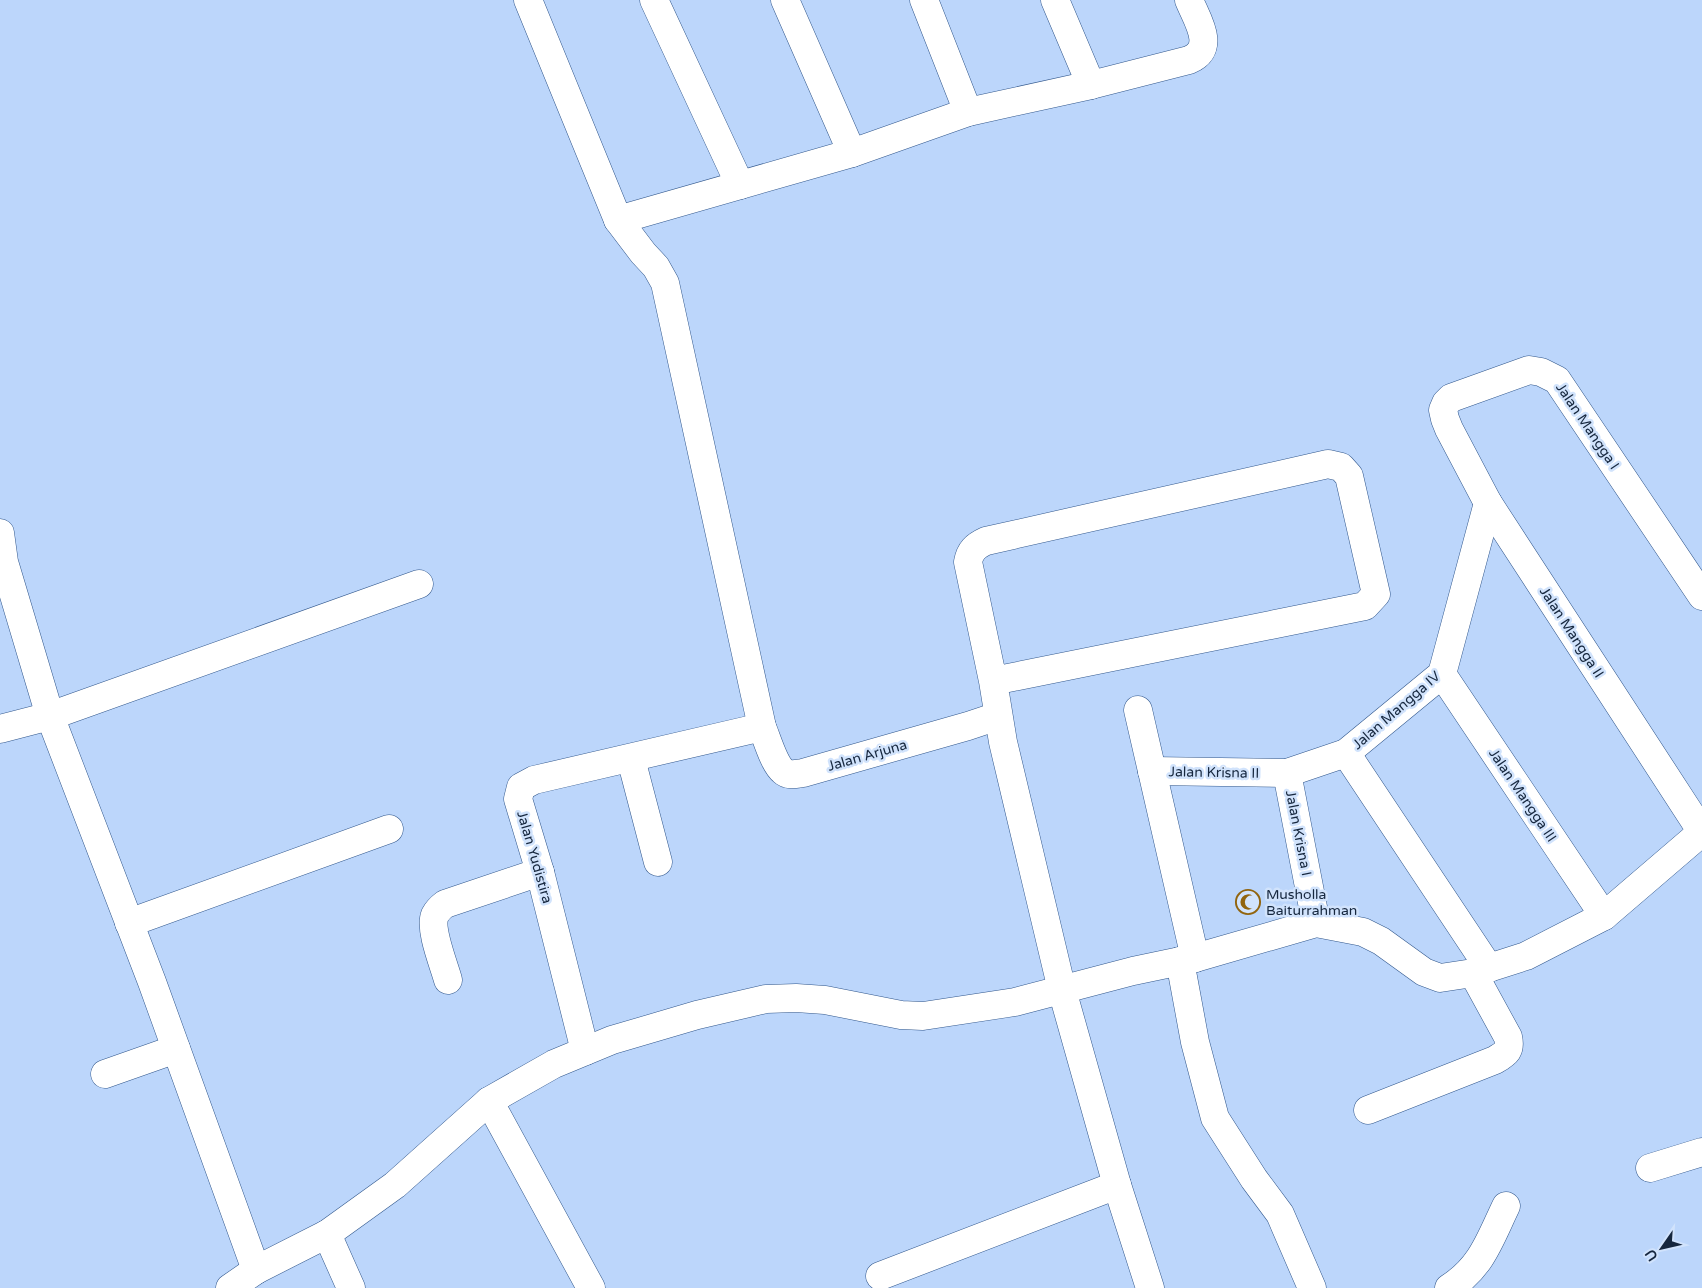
<svg xmlns="http://www.w3.org/2000/svg" width="1702" height="1288" viewBox="0 0 1702 1288" font-family="'Varela Round',sans-serif">
	<style>
		.lines { fill: none; stroke-linecap: round; stroke-linejoin: round }
		.minor-casing { stroke: #31578c; stroke-width: 29 }
		.minor { stroke: #fff; stroke-width: 28 }
		.labels { text-anchor: middle; stroke-width: 5; stroke-linejoin: round; paint-order: stroke }
		.street-label { font-size: 14px; fill: #16273e; stroke: #d1e3fc }
		.poi-label { font-size: 14px; fill: #16273e; stroke: #d1e3fc; text-anchor: start }
	</style>
	<rect width="100%" height="100%" fill="#bcd6fb"/>
	<g class="lines">
		<defs>
			<g id="minor">
				<path d="M528 0 618 220 643 253 656 267 665 283 762 727C767 739 774 764 783 771 788 776 796 774 803 773L968 726 998 716"/>
				<polyline points="654,0 740,185"/>
				<polyline points="785,0 852,153"/>
				<polyline points="924,0 968,112"/>
				<polyline points="1055,0 1091,85"/>
				<path d="M618 220 852 153 968 112 1091 85 1189 60C1217 48 1197 20 1189 0"/>
				<polyline points="0,533 4,562 50,716 152,982 256,1270"/>
				<polyline points="1702,596 1557,380 1541,372 1529,370 1451,398 1446,403 1443,410 1445,419 1449,429 1488,503 1702,832"/>
				<polyline points="1442,674 1604,916"/>
				<path d="M993 681 1365 606 1376 594 1349 476 1341 467 1328 464 986 541C975 546 970 551 968 562L993 681 1003 742 1062 990 1117 1185 1150 1288"/>
				<polyline points="1138,710 1195,958"/>
				<polyline points="0,729 50,716 419,584"/>
				<polyline points="1346,753 1489,968"/>
				<polyline points="631,759 658,862"/>
				<polyline points="1152,771 1287,773 1346,753 1442,674 1488,503"/>
				<polyline points="1287,773 1316,923"/>
				<polyline points="129,923 389,829"/>
				<polyline points="1180,961 1195,1042 1215,1118 1254,1179 1280,1214 1312,1288"/>
				<path d="M448 980C444 965 429 929 435 915 437 911 441 907 445 904L540 872"/>
				<polyline points="585,1051 540,872 518,799 521,787 534,780 762,727"/>
				<polyline points="105,1074 176,1049"/>
				<polyline points="489,1101 591,1288"/>
				<path d="M1368 1110 1495 1060C1507 1053 1511 1050 1508 1037L1473 973"/>
				<polyline points="1650,1168 1702,1152"/>
				<polyline points="327,1234 351,1288"/>
				<polyline points="880,1276 1117,1185"/>
				<polyline points="230,1288 256,1270 327,1234 395,1185 489,1101 554,1064 612,1040 697,1015 766,999 796,998 825,1000 901,1015 923,1016 1015,1002 1133,971 1195,958 1316,923 1363,932 1381,941 1424,972 1440,978 1473,973 1526,956 1604,916 1702,832"/>
				<path d="M1449 1288C1482 1267 1490 1239 1506 1206"/>
			</g>
		</defs>
		<use href="#minor" class="minor-casing"/>
		<use href="#minor" class="minor"/>
	</g>
	<defs>
		<symbol id="mosque-ring" viewBox="-11 -11 22 22"><circle r="9.5" fill="#d1e3fc" stroke="#91640e" stroke-width="1.5"/><path d="M3.5-4.9A6 6 0 1 0 3.5 4.9A5 5 0 1 1 3.5-4.9Z" fill="#91640e"/></symbol>
	</defs>
	<g fill-rule="evenodd">
		<use href="#mosque-ring" x="1234" y="888" width="28" height="28"/>
	</g>
	<g class="labels">
		<g class="street-label">
			<text transform="translate(1588 426) rotate(56)" y="5">Jalan Mangga I</text>
			<text transform="translate(1572 632) rotate(57)" y="5">Jalan Mangga II</text>
			<text transform="translate(1396 710) rotate(-41)" y="5">Jalan Mangga IV</text>
			<text transform="translate(867 755) rotate(-16)" y="5">Jalan Arjuna</text>
			<text transform="translate(1214 772) rotate(1)" y="5">Jalan Krisna II</text>
			<text transform="translate(1523 795) rotate(56)" y="5">Jalan Mangga III</text>
			<text transform="translate(1299 833) rotate(79)" y="5">Jalan Krisna I</text>
			<text transform="translate(535 857) rotate(74)" y="5">Jalan Yudistira</text>
		</g>
		<g class="poi-label">
			<text x="1266" y="899">Musholla<tspan x="1266" dy="16">Baiturrahman</tspan></text>
		</g>
	</g>
	<g transform="translate(1662 1248) rotate(236)" stroke="#d1e3fc" stroke-width="4" paint-order="stroke">
	<path d="M0-4L9 19L0 12L-9 19Z" fill="#16273e"/>
	<text y="-8" font-size="14" font-weight="bold" text-anchor="middle" fill="#16273e">U</text>
	</g>
</svg>
